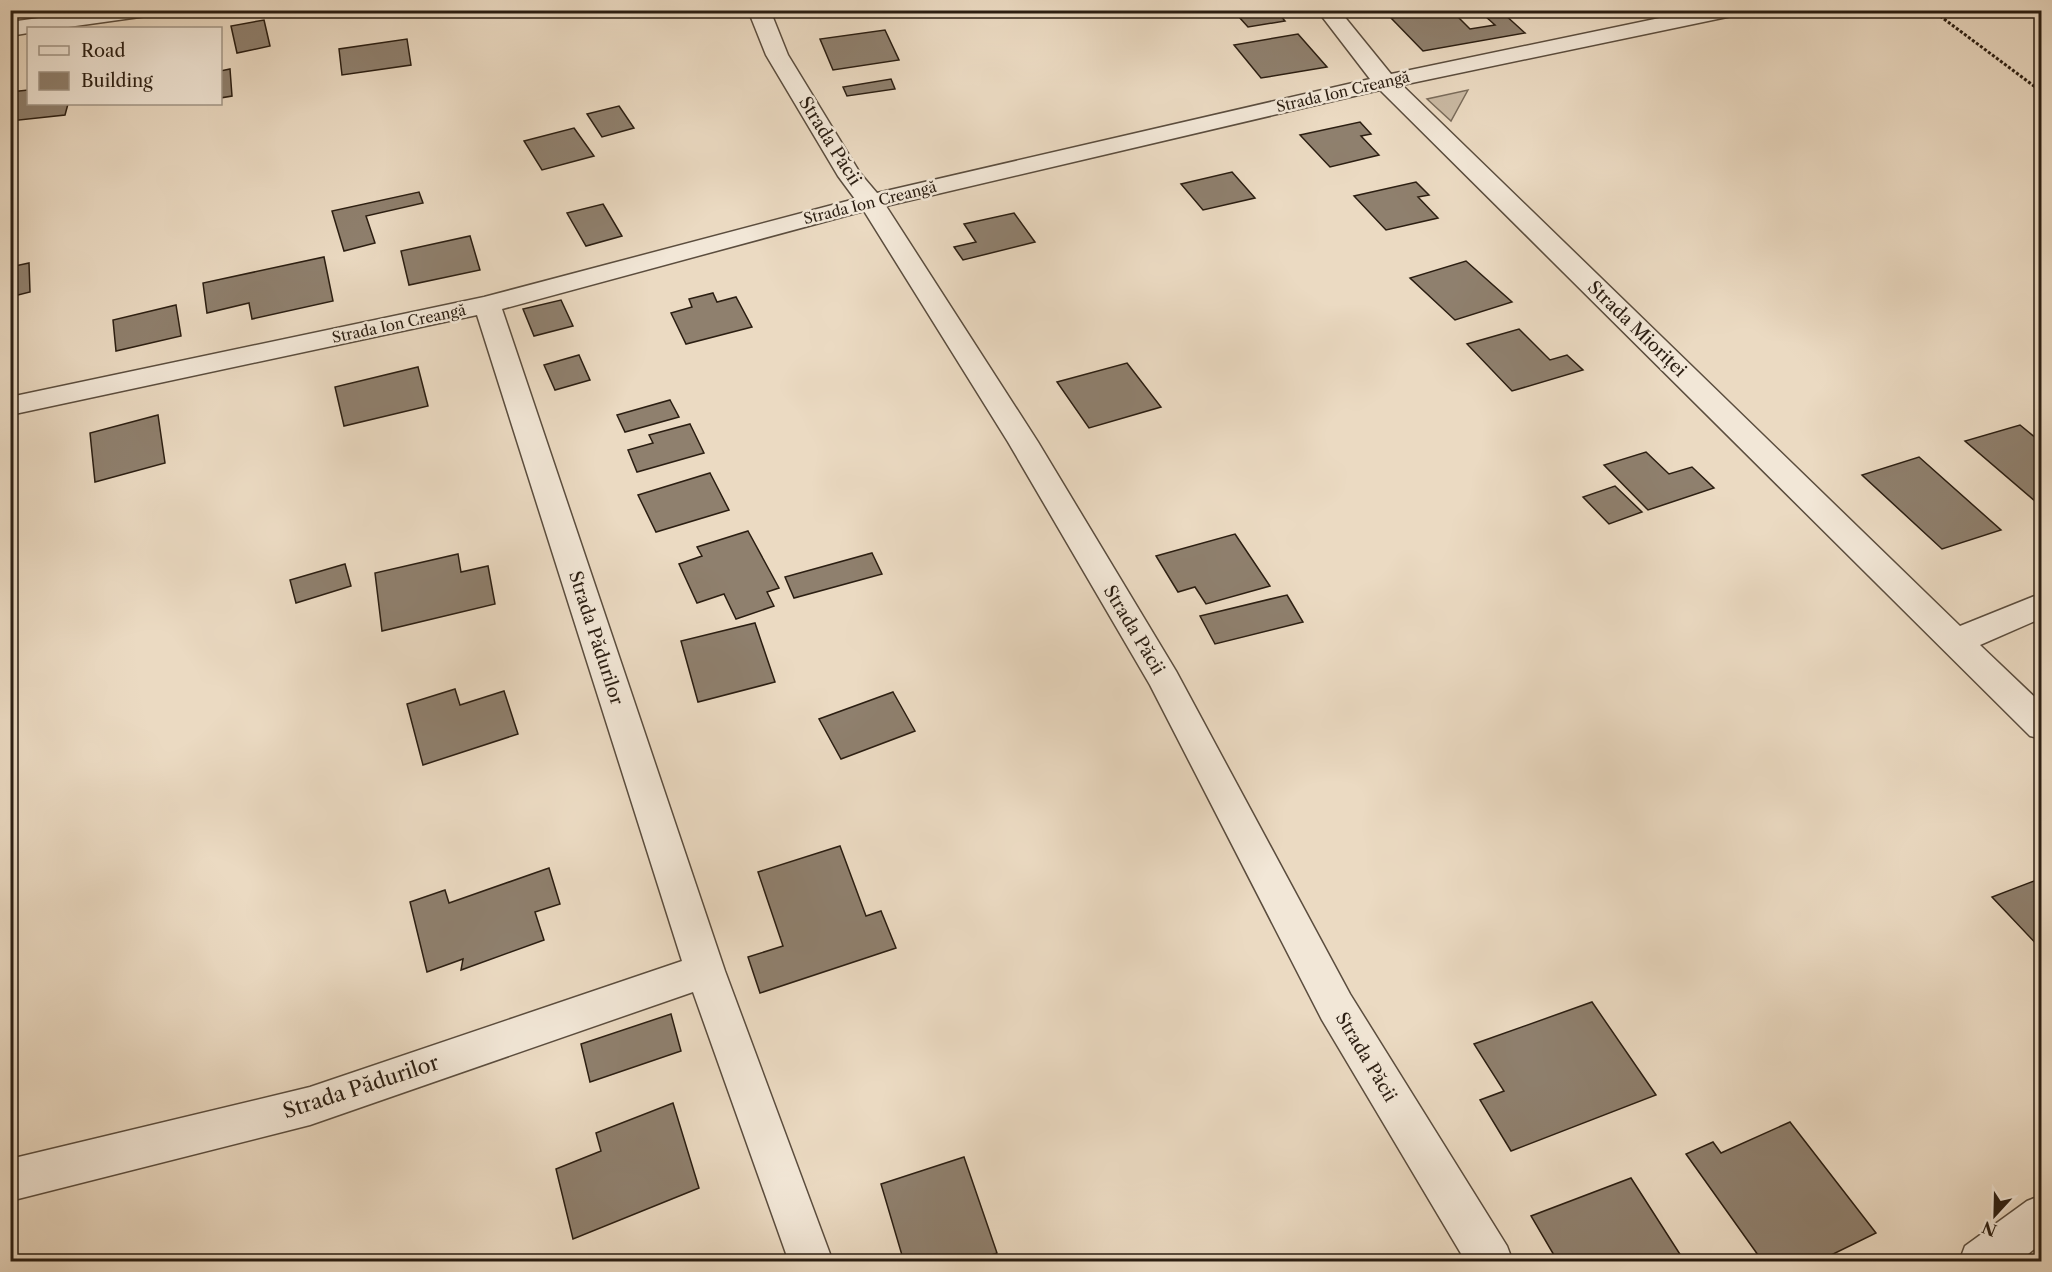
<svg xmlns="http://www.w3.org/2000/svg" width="2052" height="1272" viewBox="0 0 2052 1272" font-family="'Libre Caslon Text',serif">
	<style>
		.green { fill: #cabaa4; stroke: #7a6c5b; stroke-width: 1.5 }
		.building { fill: #8f806e; stroke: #2b1e12; stroke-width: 1.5 }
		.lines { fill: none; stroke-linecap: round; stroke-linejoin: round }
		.minor-casing { stroke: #5b4d3e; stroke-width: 3 }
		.path { stroke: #2b1e12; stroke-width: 3; stroke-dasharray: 3 2; stroke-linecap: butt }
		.minor { fill: #f2e7d7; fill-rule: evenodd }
		.labels { text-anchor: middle; stroke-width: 5; stroke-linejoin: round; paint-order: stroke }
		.far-street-label { font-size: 15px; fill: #2b1e12; stroke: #f2e7d7 }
		.street-label { font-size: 18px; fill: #2b1e12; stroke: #f2e7d7 }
		.near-street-label { font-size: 21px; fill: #2b1e12; stroke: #f2e7d7 }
	</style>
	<rect width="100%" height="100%" fill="#ebdac2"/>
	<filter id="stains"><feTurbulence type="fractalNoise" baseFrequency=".00333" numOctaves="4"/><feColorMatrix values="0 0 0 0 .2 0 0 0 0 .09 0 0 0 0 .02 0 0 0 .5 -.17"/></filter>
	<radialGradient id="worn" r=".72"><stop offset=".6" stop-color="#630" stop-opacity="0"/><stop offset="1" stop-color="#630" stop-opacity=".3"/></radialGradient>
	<polygon class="green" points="1468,90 1451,121 1427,99"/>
	<g class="building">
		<polygon points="1438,10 1451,10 1470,29 1495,25 1485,16 1503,13 1525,33 1423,51 1391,18"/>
		<polygon points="1267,13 1270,16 1279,14 1285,21 1248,27 1239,17"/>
		<polygon points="264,20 270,46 237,53 231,26"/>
		<polygon points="885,30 899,60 833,70 820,39"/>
		<polygon points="1298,34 1327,67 1261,78 1234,45"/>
		<polygon points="407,39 411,65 342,75 339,49"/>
		<polygon points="230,69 232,96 220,98 220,71"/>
		<polygon points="891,79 895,89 847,96 843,87"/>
		<polygon points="28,90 28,104 68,104 65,115 10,121 10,92"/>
		<polygon points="619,106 634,128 602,137 587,114"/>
		<polygon points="1360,122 1371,134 1361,136 1379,155 1330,167 1300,135"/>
		<polygon points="574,128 594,156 542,170 524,141"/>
		<polygon points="1232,172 1255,198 1203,210 1181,184"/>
		<polygon points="1416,182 1429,195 1418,197 1438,218 1386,230 1354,196"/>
		<polygon points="419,192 423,203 366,216 375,243 344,251 332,211"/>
		<polygon points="603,204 622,236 586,246 567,213"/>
		<polygon points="1014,213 1035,242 963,260 954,247 976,242 964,224"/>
		<polygon points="470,236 480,270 409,285 401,251"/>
		<polygon points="324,257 333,301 252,319 249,303 207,313 203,283"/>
		<polygon points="1466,261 1512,302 1455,320 1410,278"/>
		<polygon points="29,263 30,292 10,297 10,267"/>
		<polygon points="713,293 717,302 736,297 752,327 686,344 671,313 692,307 689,299"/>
		<polygon points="561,300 573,326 534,336 523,309"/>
		<polygon points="176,305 181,336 116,351 113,320"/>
		<polygon points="1519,329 1550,360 1567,355 1583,370 1512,391 1467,344"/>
		<polygon points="579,355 590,380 555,390 544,365"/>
		<polygon points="1127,363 1161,407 1089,428 1057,382"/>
		<polygon points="418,367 428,406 344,426 335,387"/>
		<polygon points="670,400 679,417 625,432 617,415"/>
		<polygon points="158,415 165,463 95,482 90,433"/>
		<polygon points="690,424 704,453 637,472 628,450 653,443 649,435"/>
		<polygon points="2020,425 2042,443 2042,507 1965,441"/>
		<polygon points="1646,452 1669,474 1692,467 1714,488 1648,510 1604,465"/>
		<polygon points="1919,457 2001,530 1942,549 1862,475"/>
		<polygon points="710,473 729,510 656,532 638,495"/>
		<polygon points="1615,486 1642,512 1609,524 1583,497"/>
		<polygon points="748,531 779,588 767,592 774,606 736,619 724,594 697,603 679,564 702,556 697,547"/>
		<polygon points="1235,534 1270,586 1206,604 1195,587 1178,592 1156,556"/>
		<polygon points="872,553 882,574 794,598 785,577"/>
		<polygon points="458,554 461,572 488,566 495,604 382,631 375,573"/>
		<polygon points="345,564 351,586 296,603 290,580"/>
		<polygon points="1287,595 1303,622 1215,644 1200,616"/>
		<polygon points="755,623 775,682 698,702 681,641"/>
		<polygon points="455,689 460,705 504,691 518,734 423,765 407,704"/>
		<polygon points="893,692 915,731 841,759 819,719"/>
		<polygon points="840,846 866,916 881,911 896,948 760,993 748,957 783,946 758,872"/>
		<polygon points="549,868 560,904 535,912 544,940 461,970 463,959 427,972 410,902 445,890 449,903"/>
		<polygon points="2042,878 2042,950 1992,897"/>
		<polygon points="1592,1002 1656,1095 1511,1151 1480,1100 1504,1091 1474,1044"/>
		<polygon points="671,1014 681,1051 590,1082 581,1044"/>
		<polygon points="673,1103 699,1188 573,1239 556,1169 601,1151 596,1133"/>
		<polygon points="1790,1122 1876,1233 1817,1262 1763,1262 1686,1154 1713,1142 1721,1153"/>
		<polygon points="964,1157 997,1253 972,1262 904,1262 881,1184"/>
		<polygon points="1631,1178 1685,1262 1558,1262 1531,1216"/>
	</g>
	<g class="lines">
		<defs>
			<g id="minor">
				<polygon points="96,10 157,10 155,15 147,16 61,28 28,28 28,33 10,36 10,22"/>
				<polygon points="748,10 770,10 788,55 860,173 877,193 1370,79 1317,10 1339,10 1391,74 1698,10 1742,10 1740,15 1732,16 1402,85 1960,626 2042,593 2042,618 1980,645 2042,704 2042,739 2030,736 1380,90 886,206 1038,442 1176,671 1350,994 1507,1246 1513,1262 1466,1262 1322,1020 1150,685 1008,442 864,211 502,309 725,971 833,1262 789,1262 693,992 310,1125 10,1201 10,1159 310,1087 682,961 477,315 10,415 10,397 484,297 855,199 838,176 766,55"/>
				<polygon points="2042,1195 2042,1243 2018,1262 1959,1262 1965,1246 2027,1201"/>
			</g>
		</defs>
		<use href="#minor" class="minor-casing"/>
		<polyline class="path" points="1932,10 2042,92"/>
		<use href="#minor" class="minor"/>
	</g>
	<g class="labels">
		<g class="far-street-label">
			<text transform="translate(1343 92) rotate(-13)" y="5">Strada Ion Creangă</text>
			<text transform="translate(870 203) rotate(-14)" y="5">Strada Ion Creangă</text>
			<text transform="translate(399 324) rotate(-12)" y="5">Strada Ion Creangă</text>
		</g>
		<g class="street-label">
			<text transform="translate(830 141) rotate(58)" y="6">Strada Păcii</text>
			<text transform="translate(1637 329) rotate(44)" y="6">Strada Mioriței</text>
			<text transform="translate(1134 630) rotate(59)" y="6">Strada Păcii</text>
			<text transform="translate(596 638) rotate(72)" y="6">Strada Pădurilor</text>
			<text transform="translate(1366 1057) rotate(59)" y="6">Strada Păcii</text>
		</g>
		<g class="near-street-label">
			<text transform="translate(361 1087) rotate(-18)" y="7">Strada Pădurilor</text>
		</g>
	</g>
	<rect width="2052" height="1272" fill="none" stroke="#ebdac2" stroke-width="36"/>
	<rect x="12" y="12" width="2028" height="1248" fill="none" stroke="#2b1e12" stroke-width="3"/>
	<rect x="18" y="18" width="2016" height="1236" fill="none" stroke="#2b1e12" stroke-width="1.5"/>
	<rect x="27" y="27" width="195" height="78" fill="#f2e7d7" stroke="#a29788" stroke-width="1.5"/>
	<rect x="39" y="46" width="30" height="9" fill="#f2e7d7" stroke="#a29788" stroke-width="1.5"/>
	<text x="81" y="57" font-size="18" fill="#2b1e12">Road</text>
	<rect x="39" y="72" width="30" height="18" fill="#8f806e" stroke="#a29788" stroke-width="1.5"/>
	<text x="81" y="87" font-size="18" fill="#2b1e12">Building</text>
	<g transform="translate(1995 1215) rotate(202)" stroke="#f2e7d7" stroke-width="4.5" paint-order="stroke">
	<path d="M0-4.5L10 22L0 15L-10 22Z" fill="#2b1e12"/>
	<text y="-9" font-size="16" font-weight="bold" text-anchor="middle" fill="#2b1e12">N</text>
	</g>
	<rect width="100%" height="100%" filter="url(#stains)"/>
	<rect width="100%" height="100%" fill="url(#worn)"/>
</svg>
